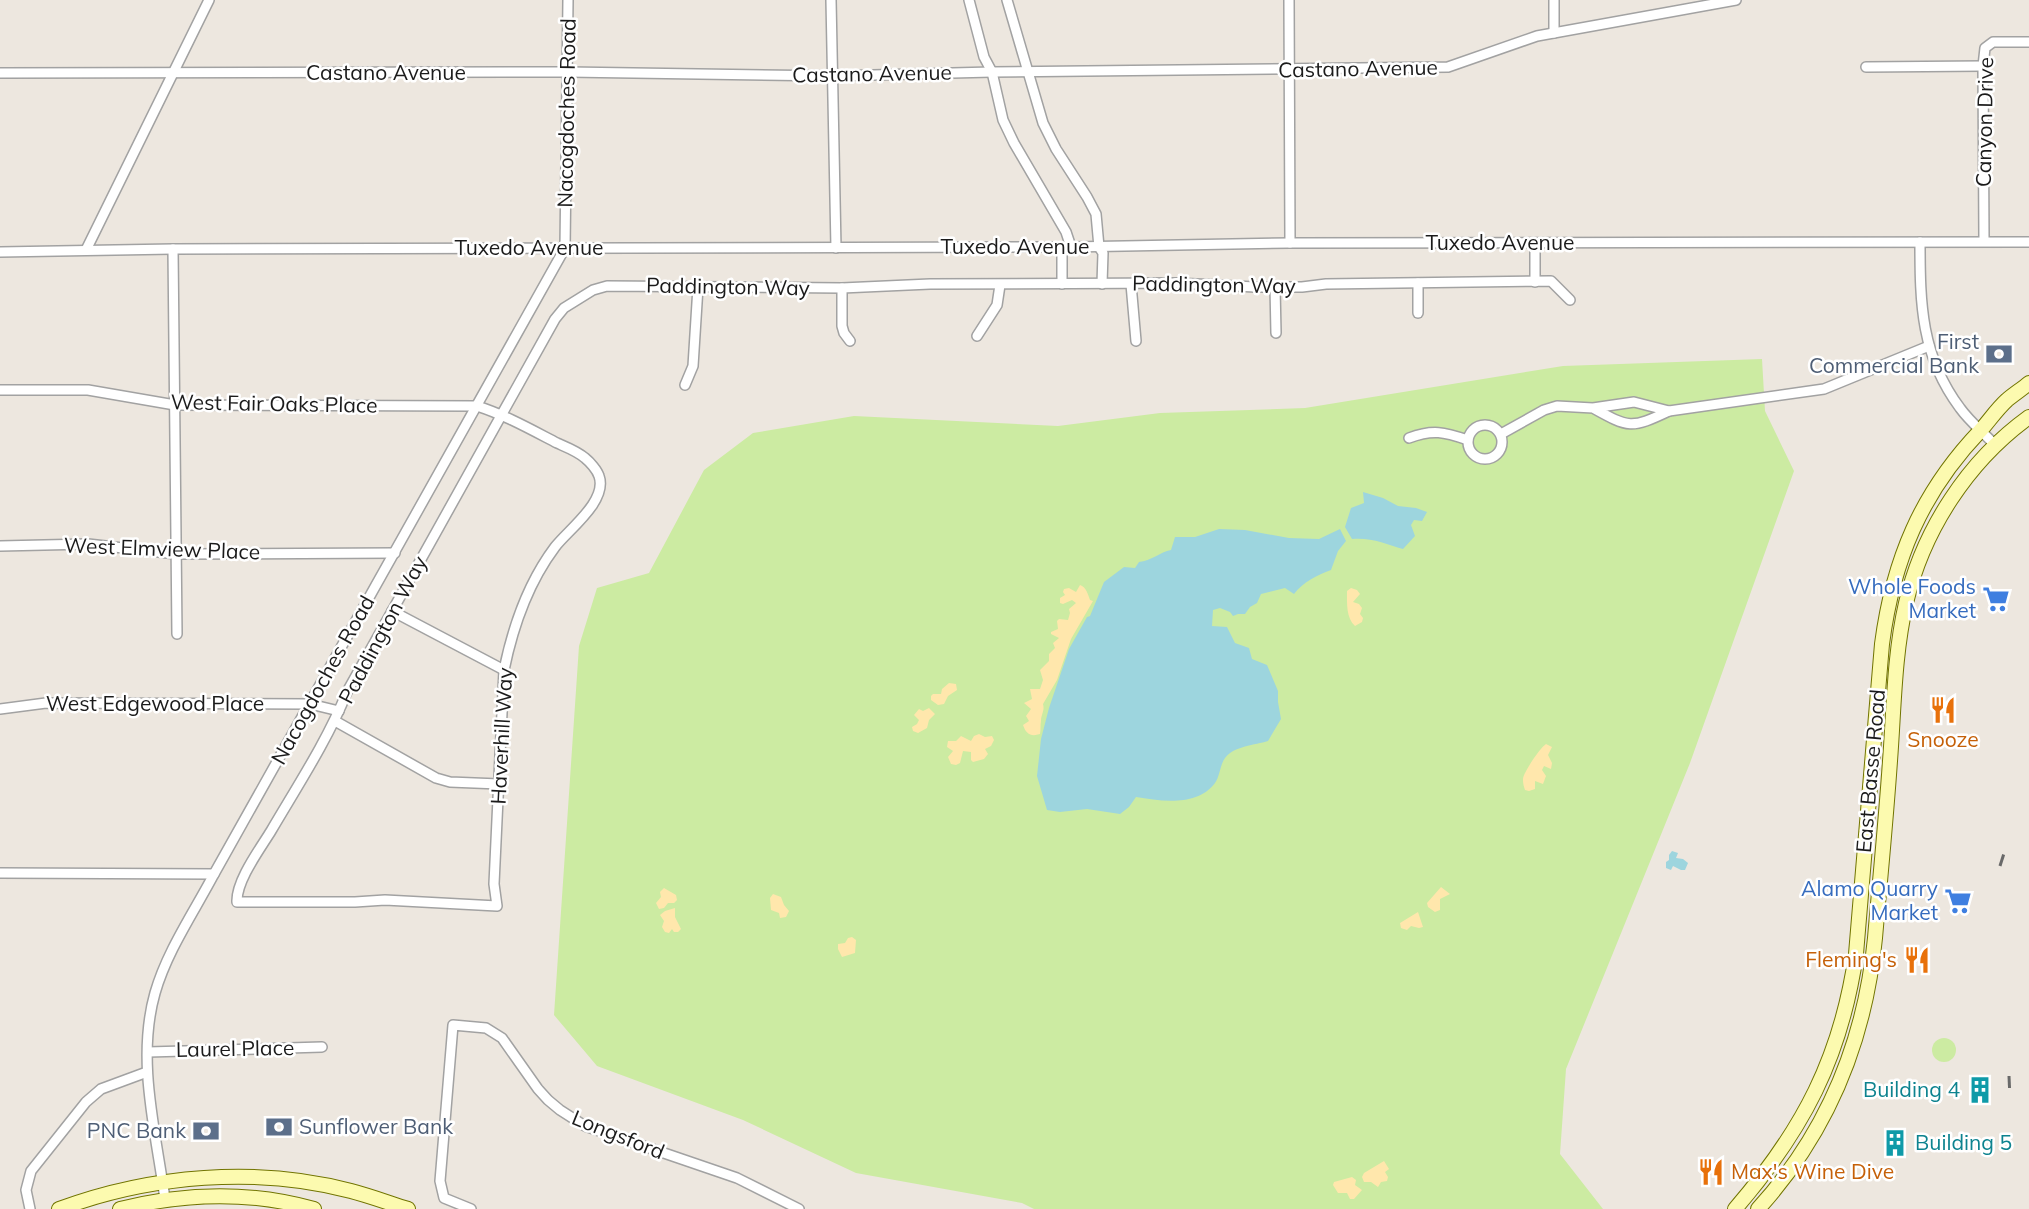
<svg xmlns="http://www.w3.org/2000/svg" width="2029" height="1209" viewBox="0 0 2029 1209" font-family="Mulish,sans-serif">
	<style>
		.grass { fill: #cceba2 }
		.sand { fill: #ffe7ac }
		.water { fill: #9dd5de }
		.lines { fill: none; stroke-linecap: round; stroke-linejoin: round }
		.street-casing { stroke: #a2a2a2; stroke-width: 12 }
		.secondary-casing { stroke: #717400; stroke-width: 16 }
		.street { stroke: #fff; stroke-width: 9 }
		.secondary { stroke: #fcfaaf; stroke-width: 14 }
		.rail { stroke: #696969; stroke-width: 3; stroke-dasharray: 12 12; stroke-linecap: butt }
		.labels { text-anchor: middle; stroke-width: 5; stroke-linejoin: round; paint-order: stroke }
		.street-label { font-size: 21px; fill: #1b1b1b; stroke: #fff }
		.service-label { font-size: 21px; fill: #4e5e75; stroke: #fff; text-anchor: end }
		.shop-label { font-size: 21px; fill: #366cbe; stroke: #fff; text-anchor: end }
		.food-label { font-size: 21px; fill: #c56008; stroke: #fff }
		.culture-label { font-size: 21px; fill: #0d838f; stroke: #fff; text-anchor: end }
	</style>
	<rect width="100%" height="100%" fill="#ede7df"/>
	<g class="grass">
		<polygon points="1762,359 1765,411 1794,471 1690,763 1566,1069 1560,1154 1603,1209 1034,1209 1022,1203 856,1173 743,1120 597,1066 554,1015 579,646 597,588 649,573 704,470 753,433 854,416 1058,426 1160,413 1305,408 1563,366"/>
		<circle cx="1944" cy="1050" r="12"/>
	</g>
	<g class="sand">
		<path d="M1080 585C1086 587 1088 594 1090 600L1093 601 1071 639 1057 680 1043 704C1045 711 1041 714 1041 721 1040 726 1041 729 1040 734 1031 737 1026 734 1023 725L1029 721 1026 716 1031 709 1024 703 1032 699 1030 689H1040L1043 680 1040 670 1049 661V654L1055 648 1053 643 1059 638 1051 634V632L1058 629 1057 621 1059 619 1068 620 1070 613 1069 609 1076 603 1072 600 1063 604 1060 603V598L1065 595 1063 592 1064 589 1069 588 1076 592Z"/>
		<path d="M1351 588 1357 590 1360 594 1353 602 1359 604 1362 608 1360 614 1363 618 1362 622 1355 626C1346 618 1347 603 1347 591Z"/>
		<polygon points="949,683 956,684 957,690 948,696 944,704 938,705 931,700 931,696 933,694 941,694 942,689"/>
		<polygon points="929,708 935,714 929,720 927,728 918,733 913,731 912,727 917,724 919,720 914,715 919,709 923,711"/>
		<polygon points="979,734 985,737 992,736 994,740 991,746 985,749 988,754 984,759 973,762 971,760 971,752 963,751 960,763 956,765 951,764 948,757 953,751 947,747 948,741 956,741 961,736 971,741 974,736"/>
		<path d="M1546 744 1552 747 1548 755 1552 763 1551 769 1544 766 1542 770 1546 776 1543 784 1535 781V789L1529 791 1525 790C1524 787 1523 784 1523 780 1522 774 1540 748 1546 744Z"/>
		<polygon points="1441,887 1450,894 1440,899 1440,910 1435,912 1428,907 1427,903"/>
		<polygon points="664,888 676,895 677,900 674,903 668,903 664,908 659,909 656,903 661,897 660,892"/>
		<polygon points="773,894 781,897 784,905 789,911 786,917 780,918 779,913 771,910 770,898"/>
		<polygon points="675,908 675,917 681,929 678,932 674,932 672,929 669,933 665,932 662,927 664,921 660,915 665,911"/>
		<polygon points="1418,912 1423,927 1419,928 1411,926 1407,930 1401,928 1400,923"/>
		<polygon points="852,937 856,940 855,953 842,957 838,949 838,944 845,943 848,938"/>
		<polygon points="1384,1161 1389,1169 1385,1172 1388,1177 1387,1181 1381,1182 1378,1187 1371,1182 1364,1182 1362,1177 1364,1173"/>
		<polygon points="1352,1177 1356,1180 1355,1185 1362,1190 1354,1199 1350,1199 1347,1193 1338,1193 1333,1185 1334,1182"/>
	</g>
	<g class="water">
		<path d="M1363 492 1383 498 1398 506 1416 508 1427 512 1422 521 1414 520 1411 525 1415 536 1403 549C1387 544 1370 537 1352 539L1345 527 1351 508 1364 503Z"/>
		<path d="M1219 529 1245 530 1289 538 1319 539 1340 529 1346 541 1338 551 1331 570C1317 575 1303 582 1294 594L1285 588 1261 594 1257 603 1250 607 1245 614H1238L1233 616 1230 612 1220 608 1213 610 1212 626 1227 627 1235 643 1249 648 1252 659 1267 665 1278 691V702L1281 719 1268 741C1255 745 1234 746 1225 758 1220 765 1220 776 1215 783 1197 807 1161 801 1136 797L1129 807 1120 814 1087 809 1060 812 1047 810 1037 776 1041 739 1049 708 1069 649 1087 617 1090 616 1104 582 1124 567 1135 568 1139 562C1151 561 1160 552 1171 550L1175 537H1195Z"/>
		<polygon points="1672,851 1678,853 1676,858 1683,859 1688,863 1685,870 1681,870 1673,866 1671,870 1666,868 1666,862 1669,860 1669,855"/>
	</g>
	<g class="lines">
		<defs>
			<g id="street">
				<polyline points="831,0 836,248"/>
				<polyline points="969,0 984,57 992,72 1003,120 1014,143 1066,232 1071,247"/>
				<polyline points="1007,0 1043,123 1056,149 1087,197 1096,214 1099,247 1103,253 1102,284"/>
				<polyline points="1289,0 1290,243"/>
				<polyline points="1554,0 1554,33"/>
				<polyline points="1866,67 1983,66"/>
				<polyline points="0,73 568,72 833,76 992,72 1448,67 1537,36 1736,0"/>
				<polyline points="1984,241 1983,66 1985,48 1993,42 2029,42"/>
				<path d="M1920 242C1920 304 1921 356 1960 408 1970 422 1984 433 1995 445"/>
				<polyline points="1535,244 1535,282"/>
				<polyline points="173,249 177,634"/>
				<polyline points="86,250 209,0"/>
				<polyline points="0,252 173,249 1071,247 1290,243 2029,242"/>
				<polyline points="1418,283 1418,313"/>
				<polyline points="1062,284 1062,247"/>
				<polyline points="1131,284 1136,341"/>
				<polyline points="1275,287 1276,333"/>
				<polyline points="842,288 842,326 844,333 850,341"/>
				<polyline points="977,336 997,305 1000,285"/>
				<polyline points="685,385 693,366 698,287"/>
				<path d="M0 390H88L175 405 477 406C505 415 530 429 557 443 566 447 577 451 585 458 590 462 597 470 599 476 608 501 568 530 555 547 528 583 513 626 504 670L494 884 497 906 385 900 355 902H237C236 881 260 849 271 831 298 785 327 741 347 692L502 414 555 319 564 308 593 290 607 286 842 288 930 284 1177 283 1255 287H1302L1326 284 1551 281 1570 300"/>
				<polyline points="1669,411 1824,389 1929,346"/>
				<circle cx="1485" cy="442" r="17"/>
				<path d="M1501 434 1544 410 1557 406 1593 408 1634 402 1669 411C1631 429 1629 428 1593 408"/>
				<path d="M1409 438C1433 429 1444 432 1468 440"/>
				<polyline points="0,546 88,544 176,554 395,553"/>
				<polyline points="392,611 504,670"/>
				<polyline points="0,709 46,703 310,704 339,711"/>
				<polyline points="335,721 436,778 450,782 499,784"/>
				<polyline points="0,873 214,874"/>
				<polyline points="148,1052 322,1047"/>
				<path d="M165 1199C156 1132 136 1060 155 993 167 951 194 912 214 874L565 248 568 0"/>
				<polyline points="30,1209 26,1190 31,1171 86,1102 101,1089 147,1072"/>
				<polyline points="471,1209 444,1198 440,1181 453,1025 486,1028 502,1038 538,1089 548,1100 560,1110 585,1126 737,1178 799,1209"/>
			</g>
			<g id="secondary">
				<path d="M59 1209C151 1175 257 1166 351 1191 370 1196 389 1203 408 1209"/>
				<path d="M120 1209C184 1193 250 1191 314 1209"/>
				<path d="M1735 1209C1803 1130 1841 1058 1856 954L1882 644C1893 560 1921 493 1980 431 1989 421 1997 409 2007 400 2014 394 2022 389 2029 383"/>
				<path d="M1758 1209C1828 1132 1865 1041 1875 938 1880 879 1886 820 1890 761 1894 709 1894 655 1906 603 1923 530 1968 461 2029 417"/>
			</g>
		</defs>
		<use href="#street" class="street-casing"/>
		<use href="#secondary" class="secondary-casing"/>
		<use href="#street" class="street"/>
		<use href="#secondary" class="secondary"/>
		<g class="rail">
			<polyline points="2000,866 2006,847"/>
			<polyline points="2009,1076 2010,1099"/>
		</g>
	</g>
	<defs>
		<symbol id="bank-bare" viewBox="-9 -9 18 18"><path d="M-6-4H6V4H-6ZM0-2.3a2.3 2.3 0 1 0 0 4.6a2.3 2.3 0 1 0 0-4.6Z" fill="#5c6f8a" stroke="#fff" stroke-width="2.5" paint-order="stroke"/></symbol>
		<symbol id="supermarket-bare" viewBox="-9 -9 18 18"><path d="M-6-5.5h2.5l.6 2H6L4.5 2H-2.5L-4.4-4H-6ZM-1.5 3.2a1.3 1.3 0 1 0 .1 0ZM3 3.2a1.3 1.3 0 1 0 .1 0Z" fill="#3f7fe0" stroke="#fff" stroke-width="2.5" paint-order="stroke"/></symbol>
		<symbol id="restaurant-bare" viewBox="-9 -9 18 18"><path d="M-5-6h1v4h1v-4h1v4h1v-4h1v5L-1.5 .5V6h-2V.5L-5-1ZM5-6V6H3V1.5H1.5Q1.5-4 5-6Z" fill="#e8710a" stroke="#fff" stroke-width="2.5" paint-order="stroke"/></symbol>
		<symbol id="building-bare" viewBox="-9 -9 18 18"><path d="M-4-6H4V6H1V3H-1V6H-4ZM-2.5-4.3h1.7v1.8h-1.7ZM.8-4.3h1.7v1.8H.8ZM-2.5-1h1.7V.8h-1.7ZM.8-1h1.7V.8H.8Z" fill="#0f9aa8" stroke="#fff" stroke-width="2.5" paint-order="stroke"/></symbol>
	</defs>
	<g fill-rule="evenodd">
		<use href="#bank-bare" x="1980" y="335" width="38" height="38"/>
		<use href="#supermarket-bare" x="1977" y="580" width="38" height="38"/>
		<use href="#restaurant-bare" x="1924" y="691" width="38" height="38"/>
		<use href="#supermarket-bare" x="1939" y="882" width="38" height="38"/>
		<use href="#restaurant-bare" x="1898" y="941" width="38" height="38"/>
		<use href="#building-bare" x="1961" y="1071" width="38" height="38"/>
		<use href="#bank-bare" x="260" y="1108" width="38" height="38"/>
		<use href="#bank-bare" x="187" y="1112" width="38" height="38"/>
		<use href="#building-bare" x="1876" y="1124" width="38" height="38"/>
		<use href="#restaurant-bare" x="1692" y="1153" width="38" height="38"/>
	</g>
	<g class="labels">
		<g class="street-label">
			<text transform="translate(1358 69) rotate(-1)" y="7">Castano Avenue</text>
			<text x="386" y="80">Castano Avenue</text>
			<text transform="translate(872 74) rotate(-1)" y="7">Castano Avenue</text>
			<text transform="translate(567 113) rotate(-89)" y="7">Nacogdoches Road</text>
			<text transform="translate(1985 122) rotate(-89)" y="7">Canyon Drive</text>
			<text x="1500" y="250">Tuxedo Avenue</text>
			<text x="1015" y="254">Tuxedo Avenue</text>
			<text x="529" y="255">Tuxedo Avenue</text>
			<text transform="translate(1214 285) rotate(1)" y="7">Paddington Way</text>
			<text transform="translate(728 287) rotate(1)" y="7">Paddington Way</text>
			<text transform="translate(274 404) rotate(1)" y="7">West Fair Oaks Place</text>
			<text transform="translate(162 549) rotate(2)" y="7">West Elmview Place</text>
			<text transform="translate(383 630) rotate(-62)" y="7">Paddington Way</text>
			<text transform="translate(323 680) rotate(-61)" y="7">Nacogdoches Road</text>
			<text x="155" y="711">West Edgewood Place</text>
			<text transform="translate(502 736) rotate(-87)" y="7">Haverhill Way</text>
			<text transform="translate(1871 771) rotate(-85)" y="7">East Basse Road</text>
			<text transform="translate(235 1049) rotate(-1)" y="7">Laurel Place</text>
			<text transform="translate(618 1135) rotate(22)" y="7">Longsford</text>
		</g>
		<g class="service-label">
			<text x="1979" y="349">First<tspan x="1979" dy="24">Commercial Bank</tspan></text>
			<text x="299" y="1134" text-anchor="start">Sunflower Bank</text>
			<text x="186" y="1138">PNC Bank</text>
		</g>
		<g class="shop-label">
			<text x="1976" y="594">Whole Foods<tspan x="1976" dy="24">Market</tspan></text>
			<text x="1938" y="896">Alamo Quarry<tspan x="1938" dy="24">Market</tspan></text>
		</g>
		<g class="food-label">
			<text x="1943" y="747">Snooze</text>
			<text x="1897" y="967" text-anchor="end">Fleming's</text>
			<text x="1731" y="1179" text-anchor="start">Max's Wine Dive</text>
		</g>
		<g class="culture-label">
			<text x="1960" y="1097">Building 4</text>
			<text x="1915" y="1150" text-anchor="start">Building 5</text>
		</g>
	</g>
</svg>
